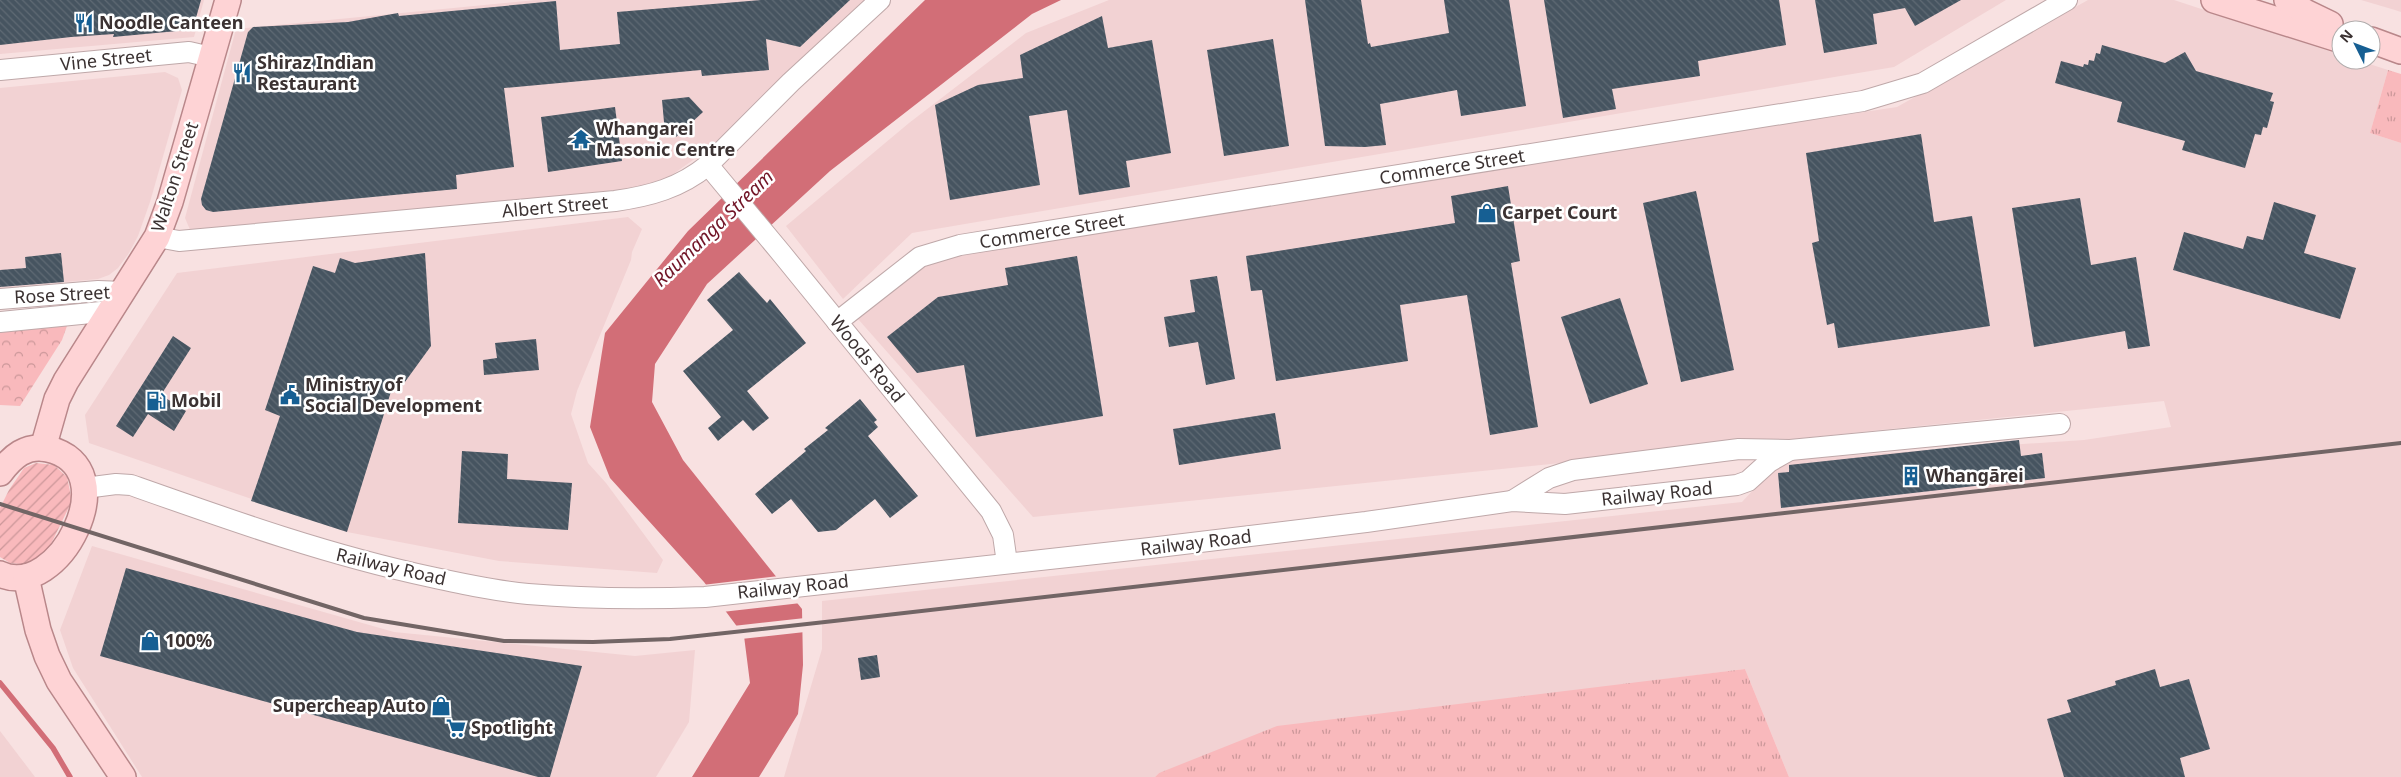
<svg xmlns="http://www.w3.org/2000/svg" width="2401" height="777" viewBox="0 0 2401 777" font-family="'Noto Sans',sans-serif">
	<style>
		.built { fill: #f2d2d3 }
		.grass { fill: url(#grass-tufts) }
		.forest { fill: url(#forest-crowns) }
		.garden { fill: url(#garden-furrows) }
		.water { fill: #d26e77 }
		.pier { fill: #f8e1e1 }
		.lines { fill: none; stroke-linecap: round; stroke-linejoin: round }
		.stream { stroke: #d26e77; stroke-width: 5.5 }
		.building { fill: url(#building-back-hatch) }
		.minor-casing { stroke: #bfa8a9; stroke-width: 22 }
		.major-casing { stroke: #b9878a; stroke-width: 28 }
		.minor { stroke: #fff; stroke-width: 20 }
		.major { stroke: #fed3d5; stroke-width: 25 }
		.rail { stroke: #726565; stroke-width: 4 }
		.labels { text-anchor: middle; stroke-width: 5; stroke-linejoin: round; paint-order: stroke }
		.poi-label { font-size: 18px; font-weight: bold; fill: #3b3232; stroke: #fff; text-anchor: start }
		.street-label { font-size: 18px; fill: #3b3232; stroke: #fff }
		.water-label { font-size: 19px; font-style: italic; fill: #711527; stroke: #fff }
	</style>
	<defs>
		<pattern id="grass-tufts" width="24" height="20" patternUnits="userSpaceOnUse" patternTransform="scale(1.25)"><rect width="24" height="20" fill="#f9b9bc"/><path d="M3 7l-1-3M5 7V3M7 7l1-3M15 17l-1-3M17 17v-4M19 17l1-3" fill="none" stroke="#cb9799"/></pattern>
		<pattern id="forest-crowns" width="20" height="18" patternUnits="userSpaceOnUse" patternTransform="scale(1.25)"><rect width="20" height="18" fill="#f9b9bc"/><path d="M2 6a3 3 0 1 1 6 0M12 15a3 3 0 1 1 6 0" fill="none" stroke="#cb9799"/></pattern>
		<pattern id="garden-furrows" width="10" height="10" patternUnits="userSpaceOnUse" patternTransform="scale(1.25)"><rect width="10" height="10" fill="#f9b9bc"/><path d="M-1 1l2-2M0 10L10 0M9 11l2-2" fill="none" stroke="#cb9799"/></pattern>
		<pattern id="building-back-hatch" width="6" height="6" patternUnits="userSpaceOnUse" patternTransform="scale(1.25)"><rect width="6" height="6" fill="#465460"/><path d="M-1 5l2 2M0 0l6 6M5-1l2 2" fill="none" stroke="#5f6a74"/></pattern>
	</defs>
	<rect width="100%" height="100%" fill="#f8e1e1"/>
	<g class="built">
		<polygon points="0,0 204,0 194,37 0,54"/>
		<polygon points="536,0 865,0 753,112 696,158 656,186 191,232 185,218 236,29"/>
		<polygon points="1109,0 2006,0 1894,67 912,233 843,299 786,226 909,123 1026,33"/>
		<polygon points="2088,0 2174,0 2341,55 2341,60 2357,60 2388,70 2370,133 2401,143 2401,777 1789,777 1745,669 1666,679 1159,773 1155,777 784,777 822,649 822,601 1742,502 1781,460 2084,440 2171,427 2164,401 1033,517 858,319 928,254 1897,107"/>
		<polygon points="2361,0 2401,0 2401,12 2395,10"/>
		<polygon points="165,72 178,78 182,90 150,202 138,236 129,253 118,268 109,275 98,279 0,288 0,88"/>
		<polygon points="628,217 642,229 632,252 631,260 577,391 571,414 588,463 606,483 663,560 657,573 499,561 347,532 89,443 85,415 177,273"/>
		<polygon points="92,546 394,632 635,656 695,650 689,722 656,777 142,777 73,668 60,630"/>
		<polygon points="0,731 35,777 0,777"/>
	</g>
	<g class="grass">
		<polygon points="2388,70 2401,74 2401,143 2370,133"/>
		<polygon points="1745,669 1789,777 1155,777 1159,773 1277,726"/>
	</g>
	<polygon class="forest" points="62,321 67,326 62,340 20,406 0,405 0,327"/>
	<polygon class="garden" points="36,463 54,465 67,477 72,501 47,552 30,565 10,563 0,557 0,508 9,490 24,468"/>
	<polygon class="water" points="925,0 1061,0 1032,14 830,171 707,284 655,364 652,402 683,460 802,609 803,665 798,714 759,777 692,777 750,683 744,636 704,582 610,478 590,427 605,333 688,231"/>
	<g class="pier">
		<polygon points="779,576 801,603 722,612 702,585"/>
		<polygon points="805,618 805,632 741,639 733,626"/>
	</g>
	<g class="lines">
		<polyline class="stream" points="0,683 53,748 70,777"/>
	</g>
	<g class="building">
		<polygon points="0,0 201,0 194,25 188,30 113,37 114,34 71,37 0,45"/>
		<polygon points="761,0 850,0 800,47 766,39 769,70 702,76 701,70 504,88 514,167 456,175 457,189 213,212 206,210 202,205 201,199 248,32 253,27 348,22 398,13 399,16 556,1 560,50 620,44 617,12"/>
		<polygon points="1305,0 1361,0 1368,44 1370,43 1371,47 1449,33 1444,0 1509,0 1526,106 1461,116 1457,90 1380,104 1386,145 1365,147 1325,146"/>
		<polygon points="1544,0 1779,0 1786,45 1698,61 1700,76 1612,89 1616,109 1563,118"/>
		<polygon points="1815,0 1961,0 1915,26 1905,8 1873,14 1877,44 1824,53"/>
		<polygon points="1102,16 1108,48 1152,40 1171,153 1126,161 1130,187 1079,195 1067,110 1029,116 1040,185 950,200 935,105 978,85 1023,78 1020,55"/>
		<polygon points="1273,39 1289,146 1224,156 1207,50"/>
		<polygon points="2102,45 2165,63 2185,52 2196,71 2273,93 2270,101 2274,102 2267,128 2263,127 2261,135 2255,134 2245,168 2182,150 2185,141 2117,122 2122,102 2055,83 2061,61 2083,67 2084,64 2088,65 2089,60 2094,61 2096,53 2100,54"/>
		<polygon points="689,97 703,112 676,137 665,133 662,100"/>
		<polygon points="615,107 622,161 548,172 541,117"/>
		<polygon points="1921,134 1934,222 1972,216 1990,326 1838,348 1834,323 1827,325 1812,243 1819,241 1806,153"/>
		<polygon points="1508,186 1520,261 1511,263 1538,427 1490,435 1467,295 1400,305 1408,361 1276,381 1262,290 1251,291 1246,256 1455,223 1451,196"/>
		<polygon points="1696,191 1734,370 1681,382 1643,203"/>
		<polygon points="2080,198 2091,265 2136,257 2150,346 2128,349 2125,331 2034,347 2012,208"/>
		<polygon points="2274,202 2316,215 2304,253 2356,268 2340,319 2173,270 2184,232 2243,249 2247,236 2263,240"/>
		<polygon points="61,253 64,282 0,287 0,270 26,268 25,257"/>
		<polygon points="425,253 431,346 402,386 394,382 347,532 251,501 280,416 265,410 313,266 335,273 340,258 355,263"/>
		<polygon points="1077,256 1103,416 976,437 964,365 917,373 887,337 938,297 1008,285 1005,268"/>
		<polygon points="739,272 767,303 770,299 806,343 747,391 769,418 753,431 743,420 718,441 708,428 721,417 683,371 733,330 707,300"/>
		<polygon points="1217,276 1235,379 1206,385 1198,342 1169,347 1164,317 1195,312 1190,280"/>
		<polygon points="1620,298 1648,384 1590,404 1561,317"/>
		<polygon points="173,336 191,348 161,395 186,411 174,431 148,414 133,437 116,426"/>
		<polygon points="536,339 539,370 484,375 483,360 497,358 495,343"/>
		<polygon points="860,399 877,420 874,422 878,427 868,436 918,496 890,518 875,499 836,530 818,532 791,499 772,514 755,494 806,451 804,449 828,430 825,428"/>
		<polygon points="1275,413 1281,449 1179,465 1173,429"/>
		<polygon points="2019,440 2021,456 2042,453 2045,478 1781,508 1778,473 1789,472 1789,465"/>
		<polygon points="462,451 508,454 507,479 572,483 568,530 458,523"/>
		<polygon points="126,568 357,632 582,666 550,777 538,777 100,656"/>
		<polygon points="877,655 880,677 861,680 858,658"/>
		<polygon points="2155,669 2160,687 2189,679 2210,749 2180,758 2185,777 2064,777 2047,719 2071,712 2067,700 2116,685 2115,681"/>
	</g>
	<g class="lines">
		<defs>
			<g id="minor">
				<polyline points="0,70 189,52 211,57"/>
				<polyline points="708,165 782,254 991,511 1003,535 1007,563"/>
				<path d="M157 237 179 241 615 201C650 196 680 188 708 165L791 82 880 0"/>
				<polyline points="0,299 98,291 124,292"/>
				<polyline points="0,322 111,311"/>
				<polyline points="837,322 920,257 960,245 1863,101 1923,83 2067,0"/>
				<path d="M85 488 116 484 131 485C230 520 328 555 431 577 463 584 495 591 528 594 587 599 646 599 705 597L1150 548 1366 522 1512 501 1565 504 1737 485 1748 481 1769 462 1790 450"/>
				<polyline points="1512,501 1549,478 1573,470 1739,449 1790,450 2060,424"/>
			</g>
			<g id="major">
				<polyline points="2214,0 2341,40"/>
				<polyline points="2287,0 2305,12 2330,24"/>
				<polyline points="2371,40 2401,51"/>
				<polyline points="43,448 57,399 66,381 157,237 170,202 228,0"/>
				<path d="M0 473C12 457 26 444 48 449 129 467 58 602 0 574"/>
				<polyline points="26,577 38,630 47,656 59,681 123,777"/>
			</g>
		</defs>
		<use href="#minor" class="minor-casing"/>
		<use href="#major" class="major-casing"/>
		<use href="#minor" class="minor"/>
		<use href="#major" class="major"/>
		<polyline class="rail" points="0,504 364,618 504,641 593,642 670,639 834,621 2401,443"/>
	</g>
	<defs>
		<symbol id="restaurant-bare" viewBox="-9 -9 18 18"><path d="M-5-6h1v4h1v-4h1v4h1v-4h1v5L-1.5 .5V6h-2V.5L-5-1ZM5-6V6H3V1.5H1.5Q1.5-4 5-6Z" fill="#165f93" stroke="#fff" stroke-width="2.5" paint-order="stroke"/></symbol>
		<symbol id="temple-bare" viewBox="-9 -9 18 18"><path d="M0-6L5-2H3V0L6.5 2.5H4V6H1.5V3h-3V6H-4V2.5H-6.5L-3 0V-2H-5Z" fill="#165f93" stroke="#fff" stroke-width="2.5" paint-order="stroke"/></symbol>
		<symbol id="shop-bare" viewBox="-9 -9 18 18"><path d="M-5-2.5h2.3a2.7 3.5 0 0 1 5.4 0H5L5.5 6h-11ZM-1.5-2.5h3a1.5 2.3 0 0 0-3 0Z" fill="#165f93" stroke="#fff" stroke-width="2.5" paint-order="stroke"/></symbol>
		<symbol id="civic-bare" viewBox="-9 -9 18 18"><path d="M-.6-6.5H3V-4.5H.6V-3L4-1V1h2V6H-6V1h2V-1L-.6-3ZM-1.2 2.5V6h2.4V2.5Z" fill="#165f93" stroke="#fff" stroke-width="2.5" paint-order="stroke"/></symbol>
		<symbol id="fuel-bare" viewBox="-9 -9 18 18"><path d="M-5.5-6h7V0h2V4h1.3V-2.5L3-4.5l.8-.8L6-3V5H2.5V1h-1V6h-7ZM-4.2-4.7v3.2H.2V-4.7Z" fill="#165f93" stroke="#fff" stroke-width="2.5" paint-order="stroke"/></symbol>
		<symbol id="building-bare" viewBox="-9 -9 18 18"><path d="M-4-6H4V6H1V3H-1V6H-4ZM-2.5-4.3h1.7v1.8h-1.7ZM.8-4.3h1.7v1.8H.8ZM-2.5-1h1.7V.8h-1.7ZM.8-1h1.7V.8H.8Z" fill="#165f93" stroke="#fff" stroke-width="2.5" paint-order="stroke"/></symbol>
		<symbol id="supermarket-bare" viewBox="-9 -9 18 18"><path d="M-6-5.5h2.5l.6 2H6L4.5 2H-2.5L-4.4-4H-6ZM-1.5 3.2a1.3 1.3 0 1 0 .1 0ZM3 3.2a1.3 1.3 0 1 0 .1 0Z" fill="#165f93" stroke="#fff" stroke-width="2.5" paint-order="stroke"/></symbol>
	</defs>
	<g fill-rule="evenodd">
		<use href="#restaurant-bare" x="70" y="9" width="28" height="28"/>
		<use href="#restaurant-bare" x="228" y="59" width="28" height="28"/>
		<use href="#temple-bare" x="567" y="125" width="28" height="28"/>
		<use href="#shop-bare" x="1473" y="199" width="28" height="28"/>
		<use href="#civic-bare" x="276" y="381" width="28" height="28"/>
		<use href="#fuel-bare" x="142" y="387" width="28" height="28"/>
		<use href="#building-bare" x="1897" y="462" width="28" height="28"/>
		<use href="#shop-bare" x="136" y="627" width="28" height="28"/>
		<use href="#shop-bare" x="427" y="692" width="28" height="28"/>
		<use href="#supermarket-bare" x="442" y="714" width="28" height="28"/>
	</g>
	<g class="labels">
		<g class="poi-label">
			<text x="99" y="29">Noodle Canteen</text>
			<text x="257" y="69">Shiraz Indian<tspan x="257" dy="21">Restaurant</tspan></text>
			<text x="596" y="135">Whangarei<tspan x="596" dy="21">Masonic Centre</tspan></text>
			<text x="1502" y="219">Carpet Court</text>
			<text x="305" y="391">Ministry of<tspan x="305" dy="21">Social Development</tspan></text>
			<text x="171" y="407">Mobil</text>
			<text x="1926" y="482">Whangārei</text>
			<text x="165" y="647">100%</text>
			<text x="426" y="712" text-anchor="end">Supercheap Auto</text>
			<text x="471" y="734">Spotlight</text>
		</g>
		<g class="street-label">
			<text transform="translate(106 60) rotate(-6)" y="6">Vine Street</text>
			<text transform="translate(1452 167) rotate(-9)" y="6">Commerce Street</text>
			<text transform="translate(175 177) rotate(-72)" y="6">Walton Street</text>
			<text transform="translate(555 207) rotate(-5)" y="6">Albert Street</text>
			<text transform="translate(1052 231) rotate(-9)" y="6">Commerce Street</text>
			<text transform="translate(62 295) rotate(-3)" y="6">Rose Street</text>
			<text transform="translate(867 359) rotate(51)" y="6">Woods Road</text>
			<text transform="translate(1657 494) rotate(-6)" y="6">Railway Road</text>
			<text transform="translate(1196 543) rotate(-7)" y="6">Railway Road</text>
			<text transform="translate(391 567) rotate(13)" y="6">Railway Road</text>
			<text transform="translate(793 587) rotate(-6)" y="6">Railway Road</text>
		</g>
		<g class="water-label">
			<text transform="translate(713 228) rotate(-44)" y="7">Raumanga Stream</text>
		</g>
	</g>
	<g transform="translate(2356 45) rotate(312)"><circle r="24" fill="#ffffff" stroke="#b1adad"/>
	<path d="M0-4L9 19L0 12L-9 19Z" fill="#165f93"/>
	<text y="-8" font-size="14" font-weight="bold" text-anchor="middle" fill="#3b3232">N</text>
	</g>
</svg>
